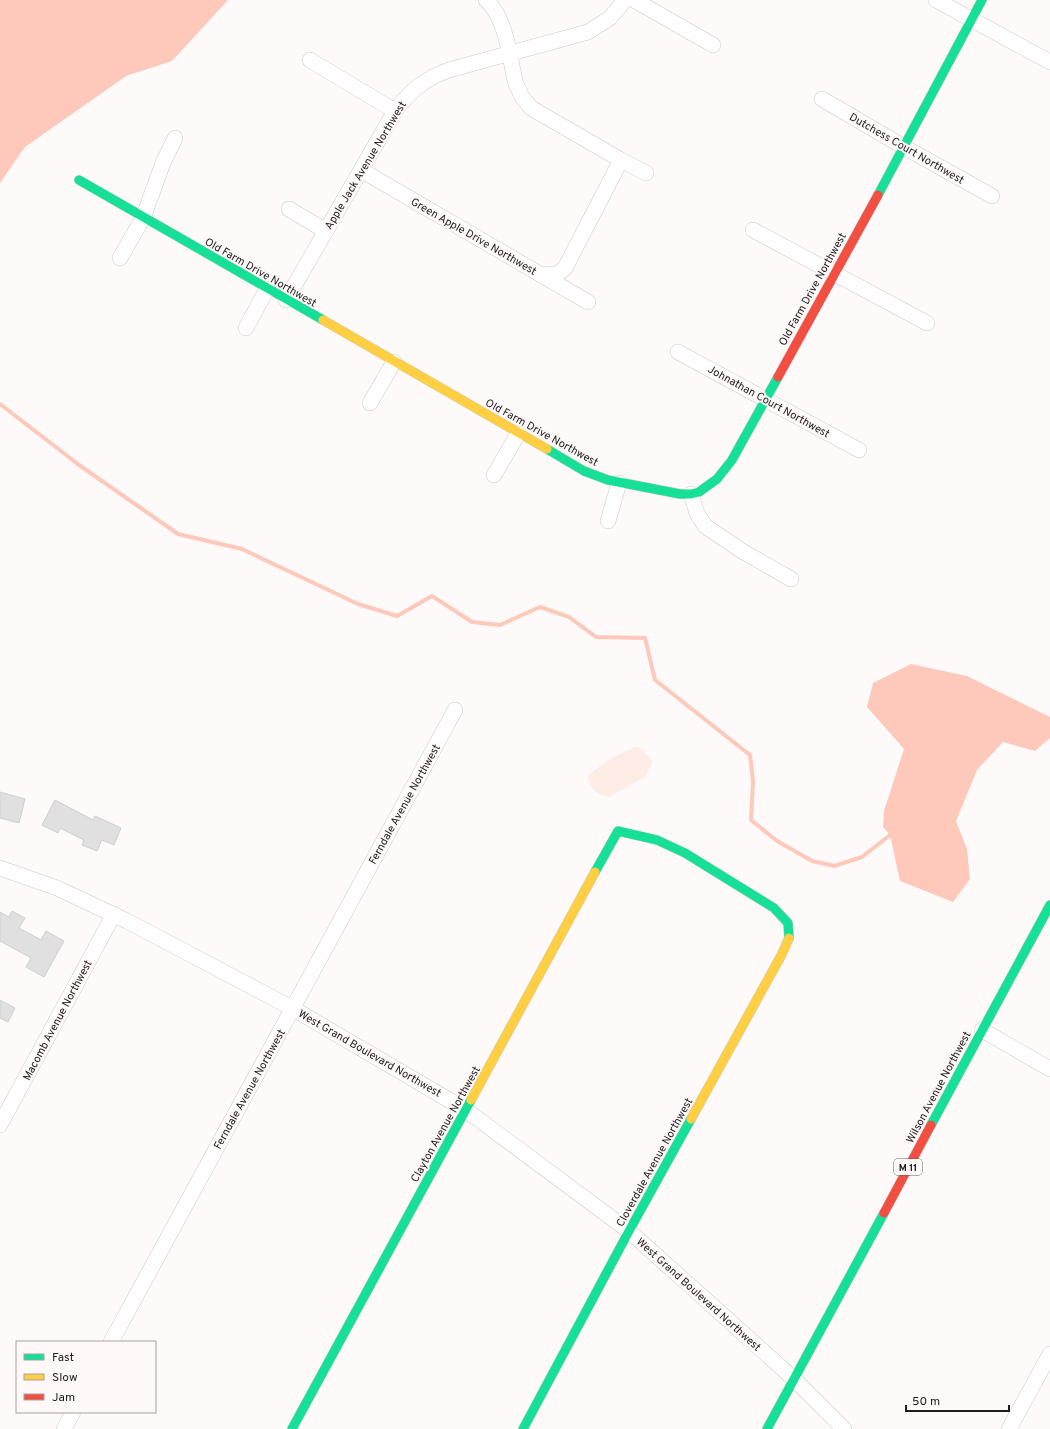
<svg xmlns="http://www.w3.org/2000/svg" width="1050" height="1429" viewBox="0 0 1050 1429" font-family="Overpass,sans-serif">
	<style>
		.green { fill: #feece7 }
		.water { fill: #fec9bb }
		.lines { fill: none; stroke-linecap: round; stroke-linejoin: round }
		.stream { stroke: #fec9bb; stroke-width: 4 }
		.building { fill: #e0e0e0; stroke: #cfcfcf }
		.street-casing { stroke: #cdcac9; stroke-width: 16 }
		.fast-casing { stroke: #cdcac9; stroke-width: 10 }
		.slow-casing { stroke: #cdcac9; stroke-width: 10 }
		.jam-casing { stroke: #cdcac9; stroke-width: 10 }
		.street { stroke: #fffefe; stroke-width: 15 }
		.fast { stroke: #16e098; stroke-width: 9 }
		.slow { stroke: #ffcf43; stroke-width: 9 }
		.jam { stroke: #f24e42; stroke-width: 9 }
		.labels { text-anchor: middle; stroke-width: 4; stroke-linejoin: round; paint-order: stroke }
		.shield { fill: #fef9f8; stroke: #625e5d; stroke-width: 1 }
		.shield-label { font-size: 10px; font-weight: bold; fill: #1f1c1b }
		.street-label { font-size: 11px; fill: #1f1c1b; stroke: #fef9f8 }
	</style>
	<rect width="100%" height="100%" fill="#fdfaf9"/>
	<path class="green" d="M635 747 641 748 653 762 645 777 609 797C593 793 593 790 587 776L611 758Z"/>
	<g class="water">
		<polygon points="0,0 228,0 172,61 126,76 25,147 0,183"/>
		<polygon points="911,664 967,676 1050,717 1050,738 1035,751 1003,742 977,770 956,821 967,849 970,879 953,902 900,881 890,835 883,827 884,811 904,749 867,707 873,683"/>
	</g>
	<g class="lines">
		<polyline class="stream" points="0,404 79,465 178,534 242,549 358,604 397,616 432,596 472,622 500,625 540,607 569,617 596,637 645,638 655,680 750,755 753,781 751,820 777,841 812,861 834,866 862,857 890,835"/>
	</g>
	<g class="building">
		<polygon points="0,792 25,799 19,823 0,818"/>
		<polygon points="55,800 93,820 95,816 121,828 114,845 102,840 97,851 82,845 84,840 60,828 58,833 42,825"/>
		<polygon points="12,911 25,918 19,928 41,940 46,931 64,941 44,977 26,967 31,958 0,941 0,912 9,917"/>
		<polygon points="0,1000 15,1008 8,1022 0,1018"/>
	</g>
	<g class="lines">
		<defs>
			<g id="street">
				<path d="M486 0C507 19 509 57 516 84L522 97 531 108 621 160 646 173"/>
				<polyline points="634,0 713,45"/>
				<polyline points="936,0 1050,62"/>
				<polyline points="310,60 395,111"/>
				<polyline points="822,99 904,147 992,196"/>
				<polyline points="361,170 588,302"/>
				<polyline points="289,209 326,231"/>
				<polyline points="753,230 927,323"/>
				<polyline points="120,258 143,218 163,163 175,138"/>
				<polyline points="541,275 557,274 565,268 621,160"/>
				<path d="M286 300 395 111C411 90 424 79 449 70L588 32 610 18 625 0"/>
				<polyline points="246,328 267,289"/>
				<polyline points="678,352 859,450"/>
				<polyline points="370,403 394,362"/>
				<polyline points="494,475 518,434"/>
				<polyline points="691,494 697,513 705,526 742,551 791,579"/>
				<polyline points="608,521 619,483"/>
				<polyline points="0,868 57,888 127,921 292,1008 466,1110 629,1231 794,1379 844,1429"/>
				<polyline points="982,1030 1050,1069"/>
				<polyline points="0,1125 114,914"/>
				<polyline points="111,1342 455,710"/>
				<polyline points="64,1429 73,1412"/>
				<polyline points="1009,1429 1050,1354"/>
			</g>
			<g id="fast">
				<polyline points="79,180 323,320"/>
				<polyline points="878,195 982,0"/>
				<polyline points="547,449 584,471 608,480 680,494 691,494 699,492 717,479 732,460 778,377"/>
				<polyline points="595,872 618,831 657,840 685,853 774,908 788,923 789,938"/>
				<polyline points="931,1125 1050,905"/>
				<polyline points="292,1429 471,1100"/>
				<polyline points="523,1429 629,1231 691,1119"/>
				<polyline points="767,1429 884,1213"/>
			</g>
			<g id="slow">
				<polyline points="323,320 547,449"/>
				<polyline points="471,1100 595,872"/>
				<polyline points="691,1119 782,954 789,938"/>
			</g>
			<g id="jam">
				<polyline points="778,377 878,195"/>
				<polyline points="884,1213 931,1125"/>
			</g>
		</defs>
		<use href="#street" class="street-casing"/>
		<use href="#fast" class="fast-casing"/>
		<use href="#slow" class="slow-casing"/>
		<use href="#jam" class="jam-casing"/>
		<use href="#street" class="street"/>
		<use href="#fast" class="fast"/>
		<use href="#slow" class="slow"/>
		<use href="#jam" class="jam"/>
	</g>
	<g class="labels">
		<rect class="shield" x="894" y="1159" width="28" height="16" rx="3"/>
		<g class="shield-label">
			<text x="908" y="1171">M 11</text>
		</g>
		<g class="street-label">
			<text transform="translate(907 148) rotate(30)" y="4">Dutchess Court Northwest</text>
			<text transform="translate(365 165) rotate(-59)" y="4">Apple Jack Avenue Northwest</text>
			<text transform="translate(474 236) rotate(30)" y="4">Green Apple Drive Northwest</text>
			<text transform="translate(261 272) rotate(30)" y="4">Old Farm Drive Northwest</text>
			<text transform="translate(812 289) rotate(-61)" y="4">Old Farm Drive Northwest</text>
			<text transform="translate(769 401) rotate(29)" y="4">Johnathan Court Northwest</text>
			<text transform="translate(542 432) rotate(29)" y="4">Old Farm Drive Northwest</text>
			<text transform="translate(404 804) rotate(-61)" y="4">Ferndale Avenue Northwest</text>
			<text transform="translate(57 1020) rotate(-62)" y="4">Macomb Avenue Northwest</text>
			<text transform="translate(370 1053) rotate(30)" y="4">West Grand Boulevard Northwest</text>
			<text transform="translate(938 1087) rotate(-62)" y="4">Wilson Avenue Northwest</text>
			<text transform="translate(249 1089) rotate(-61)" y="4">Ferndale Avenue Northwest</text>
			<text transform="translate(445 1124) rotate(-61)" y="4">Clayton Avenue Northwest</text>
			<text transform="translate(654 1162) rotate(-61)" y="4">Cloverdale Avenue Northwest</text>
			<text transform="translate(699 1294) rotate(42)" y="4">West Grand Boulevard Northwest</text>
		</g>
	</g>
	<rect x="16" y="1341" width="140" height="72" fill="#fef9f8" stroke="#a5a1a0"/>
	<rect x="24" y="1354" width="20" height="6" fill="#16e098" stroke="#a5a1a0"/>
	<text x="52" y="1361" font-size="12" fill="#1f1c1b">Fast</text>
	<rect x="24" y="1374" width="20" height="6" fill="#ffcf43" stroke="#a5a1a0"/>
	<text x="52" y="1381" font-size="12" fill="#1f1c1b">Slow</text>
	<rect x="24" y="1394" width="20" height="6" fill="#f24e42" stroke="#a5a1a0"/>
	<text x="52" y="1401" font-size="12" fill="#1f1c1b">Jam</text>
	<path d="M906 1405v6h103v-6" fill="none" stroke="#1f1c1b" stroke-width="2"/>
	<text x="912" y="1405" font-size="12" fill="#1f1c1b" stroke="#fef9f8" stroke-width="3" paint-order="stroke">50 m</text>
</svg>
